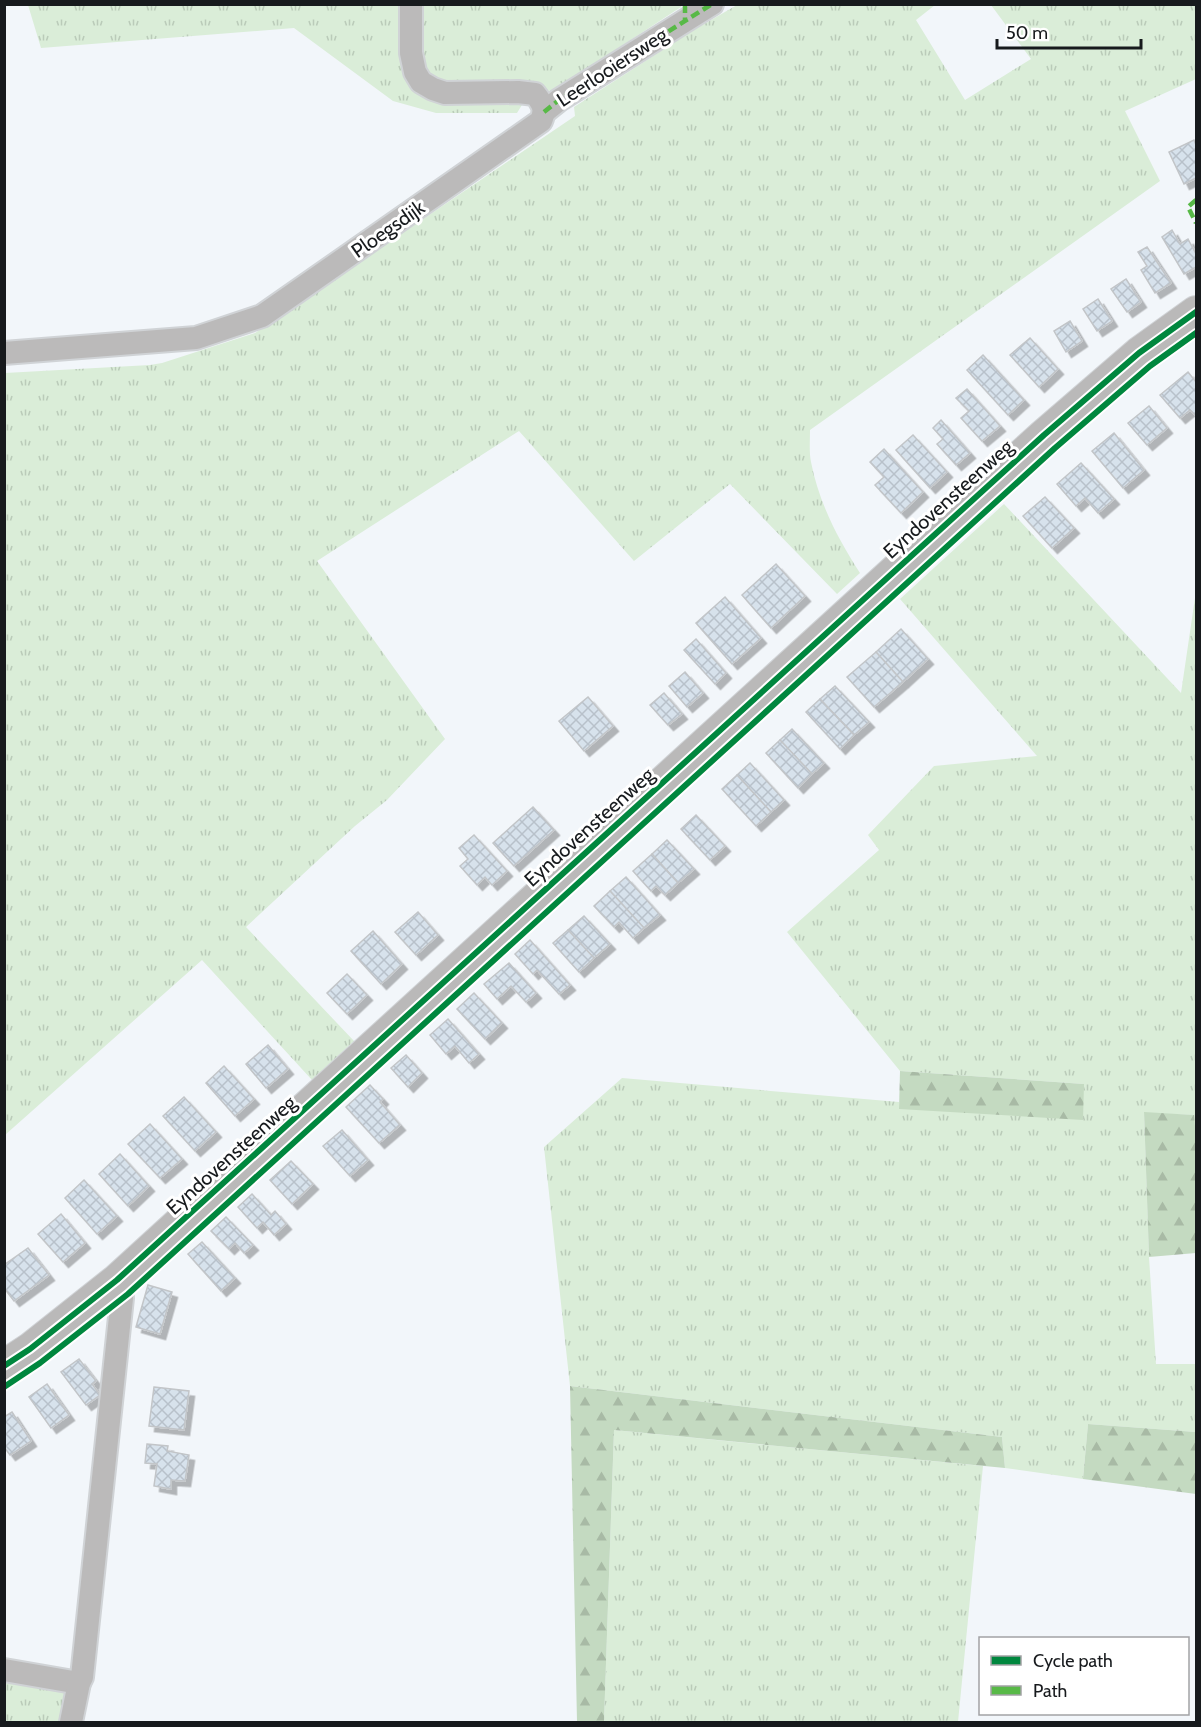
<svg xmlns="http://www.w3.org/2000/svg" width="1201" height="1727" viewBox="0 0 1201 1727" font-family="Cabin,sans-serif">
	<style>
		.grass { fill: url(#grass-tufts) }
		.forest { fill: url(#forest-firs) }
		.building { fill: url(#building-cross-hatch); stroke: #c2c5c8; stroke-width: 1.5; filter: url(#shadow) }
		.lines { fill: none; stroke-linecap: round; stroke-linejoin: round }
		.street-casing { stroke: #d0d3d6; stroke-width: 26 }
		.secondary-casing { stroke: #d0d3d6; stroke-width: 34 }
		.street { stroke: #bbbaba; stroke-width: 22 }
		.secondary { stroke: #bab9b9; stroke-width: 32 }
		.quiet { stroke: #58b947; stroke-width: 4.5; stroke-dasharray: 9 4.5; stroke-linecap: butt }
		.cycleway-casing { stroke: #fff; stroke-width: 10 }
		.cycleway { stroke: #00873e; stroke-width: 6 }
		.labels { text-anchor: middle; stroke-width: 6; stroke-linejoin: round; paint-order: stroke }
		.street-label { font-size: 20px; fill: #171a1d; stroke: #fff }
	</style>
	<defs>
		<pattern id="grass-tufts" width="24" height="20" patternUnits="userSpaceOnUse" patternTransform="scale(1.5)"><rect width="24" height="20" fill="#daedd8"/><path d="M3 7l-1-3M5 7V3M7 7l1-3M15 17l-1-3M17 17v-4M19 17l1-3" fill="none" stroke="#bacbb9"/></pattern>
		<pattern id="forest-firs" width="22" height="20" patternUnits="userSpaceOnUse" patternTransform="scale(1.5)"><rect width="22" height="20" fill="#c4dac1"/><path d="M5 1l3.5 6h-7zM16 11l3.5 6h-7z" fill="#a8baa5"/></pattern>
		<pattern id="building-cross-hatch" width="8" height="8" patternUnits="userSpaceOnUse" patternTransform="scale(1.5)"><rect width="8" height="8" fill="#d7e2ec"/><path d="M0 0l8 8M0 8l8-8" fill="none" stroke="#b8c1ca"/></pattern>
		<filter id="shadow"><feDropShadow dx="5.5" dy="5.5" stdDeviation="0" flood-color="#0004"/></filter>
	</defs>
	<rect width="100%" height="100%" fill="#f2f6fa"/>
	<g class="grass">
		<polygon points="28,5 403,5 406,74 525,100 517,113 436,113 393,101 294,28 41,48"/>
		<polygon points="418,5 681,5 681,7 553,91 462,85 431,79 422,68"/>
		<path d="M737 5H935L916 20 965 100 1031 59 991 5H1196V79L1125 111 1160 181 810 430C810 440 809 452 811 462 819 503 838 539 860 573L837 594 730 484 634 561 519 431 317 561 445 739 387 800 355 826 246 927 354 1041 312 1080 202 960 5 1135V373L150 365 162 363 255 333 575 116 574 107 692 31Z"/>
		<polygon points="1004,504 1181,693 1196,591 1196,1136 1193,1115 1144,1113 1149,1257 1156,1364 1196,1364 1196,1432 1088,1424 1083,1479 1005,1468 1002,1437 570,1386 544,1147 622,1078 899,1102 899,1108 1084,1084 900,1071 787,932 879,850 868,835 934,766 1037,756 900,599"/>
		<polygon points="614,1430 983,1466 958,1722 604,1722"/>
		<polygon points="4,1675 66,1688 67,1722 5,1722"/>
	</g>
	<g class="forest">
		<polygon points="900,1071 1084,1084 1083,1120 899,1109"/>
		<polygon points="1144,1112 1194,1115 1196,1137 1196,1253 1149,1257"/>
		<polygon points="570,1386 1002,1437 1005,1468 614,1430 604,1722 577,1722"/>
		<polygon points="1088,1424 1196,1432 1196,1494 1083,1479"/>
	</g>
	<g class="building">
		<polygon points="1194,140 1196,145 1196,178 1184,184 1169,152"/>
		<polygon points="1172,230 1180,244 1188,239 1196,254 1196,267 1184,274 1162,237"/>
		<polygon points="1147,247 1171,283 1155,293 1141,270 1147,266 1138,252"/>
		<polygon points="1126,279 1141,302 1127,312 1111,289"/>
		<polygon points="1098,299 1112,321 1097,331 1083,309"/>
		<polygon points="1070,321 1082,341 1066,352 1054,331"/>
		<polygon points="1030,338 1058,369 1039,387 1010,355"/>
		<polygon points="983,355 1024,400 1008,415 967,370"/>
		<polygon points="1188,372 1196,382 1196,413 1195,415 1190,410 1180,418 1160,395"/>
		<polygon points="967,389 1000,426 982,441 961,418 969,411 956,398"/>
		<polygon points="1149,406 1167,428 1147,445 1128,423"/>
		<polygon points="941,420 970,453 956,465 937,444 943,439 933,428"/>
		<polygon points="1114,433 1144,470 1123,488 1092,451"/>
		<polygon points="913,435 947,472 930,488 896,450"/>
		<polygon points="884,449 923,492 901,513 875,485 884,477 870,462"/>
		<polygon points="1081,463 1114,499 1098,513 1085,498 1076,506 1057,484"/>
		<polygon points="1045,497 1074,528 1052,548 1023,516"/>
		<polygon points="776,564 805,596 771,628 742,595"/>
		<polygon points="725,597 761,638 732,664 696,623"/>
		<polygon points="901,629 928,659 903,682 876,652"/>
		<polygon points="696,639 726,673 715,684 684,650"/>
		<polygon points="876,652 903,682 874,707 847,677"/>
		<polygon points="685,672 703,693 687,707 669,686"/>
		<polygon points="835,686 869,722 854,735 820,699"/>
		<polygon points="664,693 682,714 668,725 650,705"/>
		<polygon points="588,697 613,726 584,751 559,721"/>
		<polygon points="820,699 854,735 840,749 806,712"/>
		<polygon points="792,729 824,763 812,774 780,740"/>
		<polygon points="780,740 812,774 798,788 766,753"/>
		<polygon points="750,763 784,800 771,812 737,775"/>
		<polygon points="737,775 771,812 756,826 722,789"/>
		<polygon points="533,807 554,830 514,866 493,843"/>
		<polygon points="696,815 725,846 710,860 681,829"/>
		<polygon points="474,835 507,871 492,885 485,877 477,885 460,866 468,859 459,848"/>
		<polygon points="667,840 694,869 678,883 652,854"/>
		<polygon points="652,854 678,883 665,895 656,886 651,891 633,871"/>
		<polygon points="626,877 660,915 644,928 610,891"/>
		<polygon points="610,891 644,928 633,938 619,922 614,927 594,906"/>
		<polygon points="418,912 438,935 416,955 395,932"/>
		<polygon points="584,916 610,944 594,958 568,930"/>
		<polygon points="568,930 594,958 579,972 553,943"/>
		<polygon points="373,931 402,964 381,984 351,951"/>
		<polygon points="530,940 570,985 559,994 537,970 533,974 515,954"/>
		<polygon points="509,963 536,993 526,1002 511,986 497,999 484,984"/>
		<polygon points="347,974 367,995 347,1014 327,993"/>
		<polygon points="474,993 502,1023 485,1039 457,1009"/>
		<polygon points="448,1019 479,1054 469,1063 455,1046 446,1054 430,1035"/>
		<polygon points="268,1045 288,1069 266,1088 246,1064"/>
		<polygon points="406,1055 422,1073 408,1087 391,1068"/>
		<polygon points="224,1066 254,1099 235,1116 206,1083"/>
		<polygon points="370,1085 383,1099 380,1102 400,1125 379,1143 346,1107"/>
		<polygon points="184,1097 216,1132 195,1151 163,1116"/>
		<polygon points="150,1124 182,1159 160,1178 128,1144"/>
		<polygon points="342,1130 368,1160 350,1176 323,1146"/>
		<polygon points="120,1154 149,1186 128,1206 99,1174"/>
		<polygon points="291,1161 313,1184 292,1204 270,1180"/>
		<polygon points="84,1180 117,1216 97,1234 65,1198"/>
		<polygon points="252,1194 271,1215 275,1211 286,1224 274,1235 263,1222 257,1228 238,1207"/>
		<polygon points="61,1214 85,1243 63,1262 38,1234"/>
		<polygon points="226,1217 253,1245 244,1253 235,1243 229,1249 211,1231"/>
		<polygon points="202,1242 235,1278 221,1291 188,1254"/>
		<polygon points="28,1248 49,1275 14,1301 4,1288 4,1265"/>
		<polygon points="148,1285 172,1292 160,1334 136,1327"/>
		<polygon points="79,1359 96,1381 92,1384 100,1395 86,1405 61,1372"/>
		<polygon points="47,1384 69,1415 51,1428 29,1397"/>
		<polygon points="154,1387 189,1391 184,1430 149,1426"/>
		<polygon points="12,1412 31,1441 10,1455 4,1447 4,1417"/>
		<polygon points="147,1444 168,1446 167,1451 189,1455 185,1481 171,1480 171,1489 154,1486 157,1464 145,1463"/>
	</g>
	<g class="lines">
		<defs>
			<g id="street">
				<polyline points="544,112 559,100 712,4"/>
				<path d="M4 353 196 338 262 316 541 121C546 109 543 104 535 94L518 92 445 93 433 89 421 82 415 72 411 53V4"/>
				<polyline points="4,1670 79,1683"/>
				<polyline points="71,1722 79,1683 82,1677 122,1298 117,1280"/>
			</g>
			<polyline id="secondary" points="4,1366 30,1349 117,1280 1044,435 1139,353 1196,312"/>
		</defs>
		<use href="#street" class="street-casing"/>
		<use href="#secondary" class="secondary-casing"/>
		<use href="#street" class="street"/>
		<use href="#secondary" class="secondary"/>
		<g class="quiet">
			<polyline points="685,4 685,21"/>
			<polyline points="544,112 559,100 712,4"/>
			<polyline points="1196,200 1188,207 1196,223"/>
		</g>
		<defs>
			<g id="cycleway">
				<polyline points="4,1366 30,1349 117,1280 1044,435 1139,353 1196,312"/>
				<polyline points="4,1387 40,1363 128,1294 1055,448 1150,366 1196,333"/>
			</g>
		</defs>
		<use href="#cycleway" class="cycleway-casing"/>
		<use href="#cycleway" class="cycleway"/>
	</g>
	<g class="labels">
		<g class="street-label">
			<text transform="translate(612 67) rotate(-33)" y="7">Leerlooiersweg</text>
			<text transform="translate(388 229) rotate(-35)" y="7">Ploegsdijk</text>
			<text transform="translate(948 499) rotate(-42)" y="7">Eyndovensteenweg</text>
			<text transform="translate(589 827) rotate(-42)" y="7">Eyndovensteenweg</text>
			<text transform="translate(231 1155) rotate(-42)" y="7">Eyndovensteenweg</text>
		</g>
	</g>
	<rect width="1201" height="1727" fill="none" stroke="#171a1d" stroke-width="12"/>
	<rect x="979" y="1637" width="210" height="78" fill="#ffffff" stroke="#a2a3a5" stroke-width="1.5"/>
	<rect x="991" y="1656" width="30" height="9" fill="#00873e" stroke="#a2a3a5" stroke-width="1.5"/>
	<text x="1033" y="1667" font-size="18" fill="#171a1d">Cycle path</text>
	<rect x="991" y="1686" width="30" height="9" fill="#58b947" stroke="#a2a3a5" stroke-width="1.5"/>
	<text x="1033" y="1697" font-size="18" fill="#171a1d">Path</text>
	<path d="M997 39v9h144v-9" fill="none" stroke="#171a1d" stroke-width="3"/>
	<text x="1006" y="39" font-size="18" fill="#171a1d" stroke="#ffffff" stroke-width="4.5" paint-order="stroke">50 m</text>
</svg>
